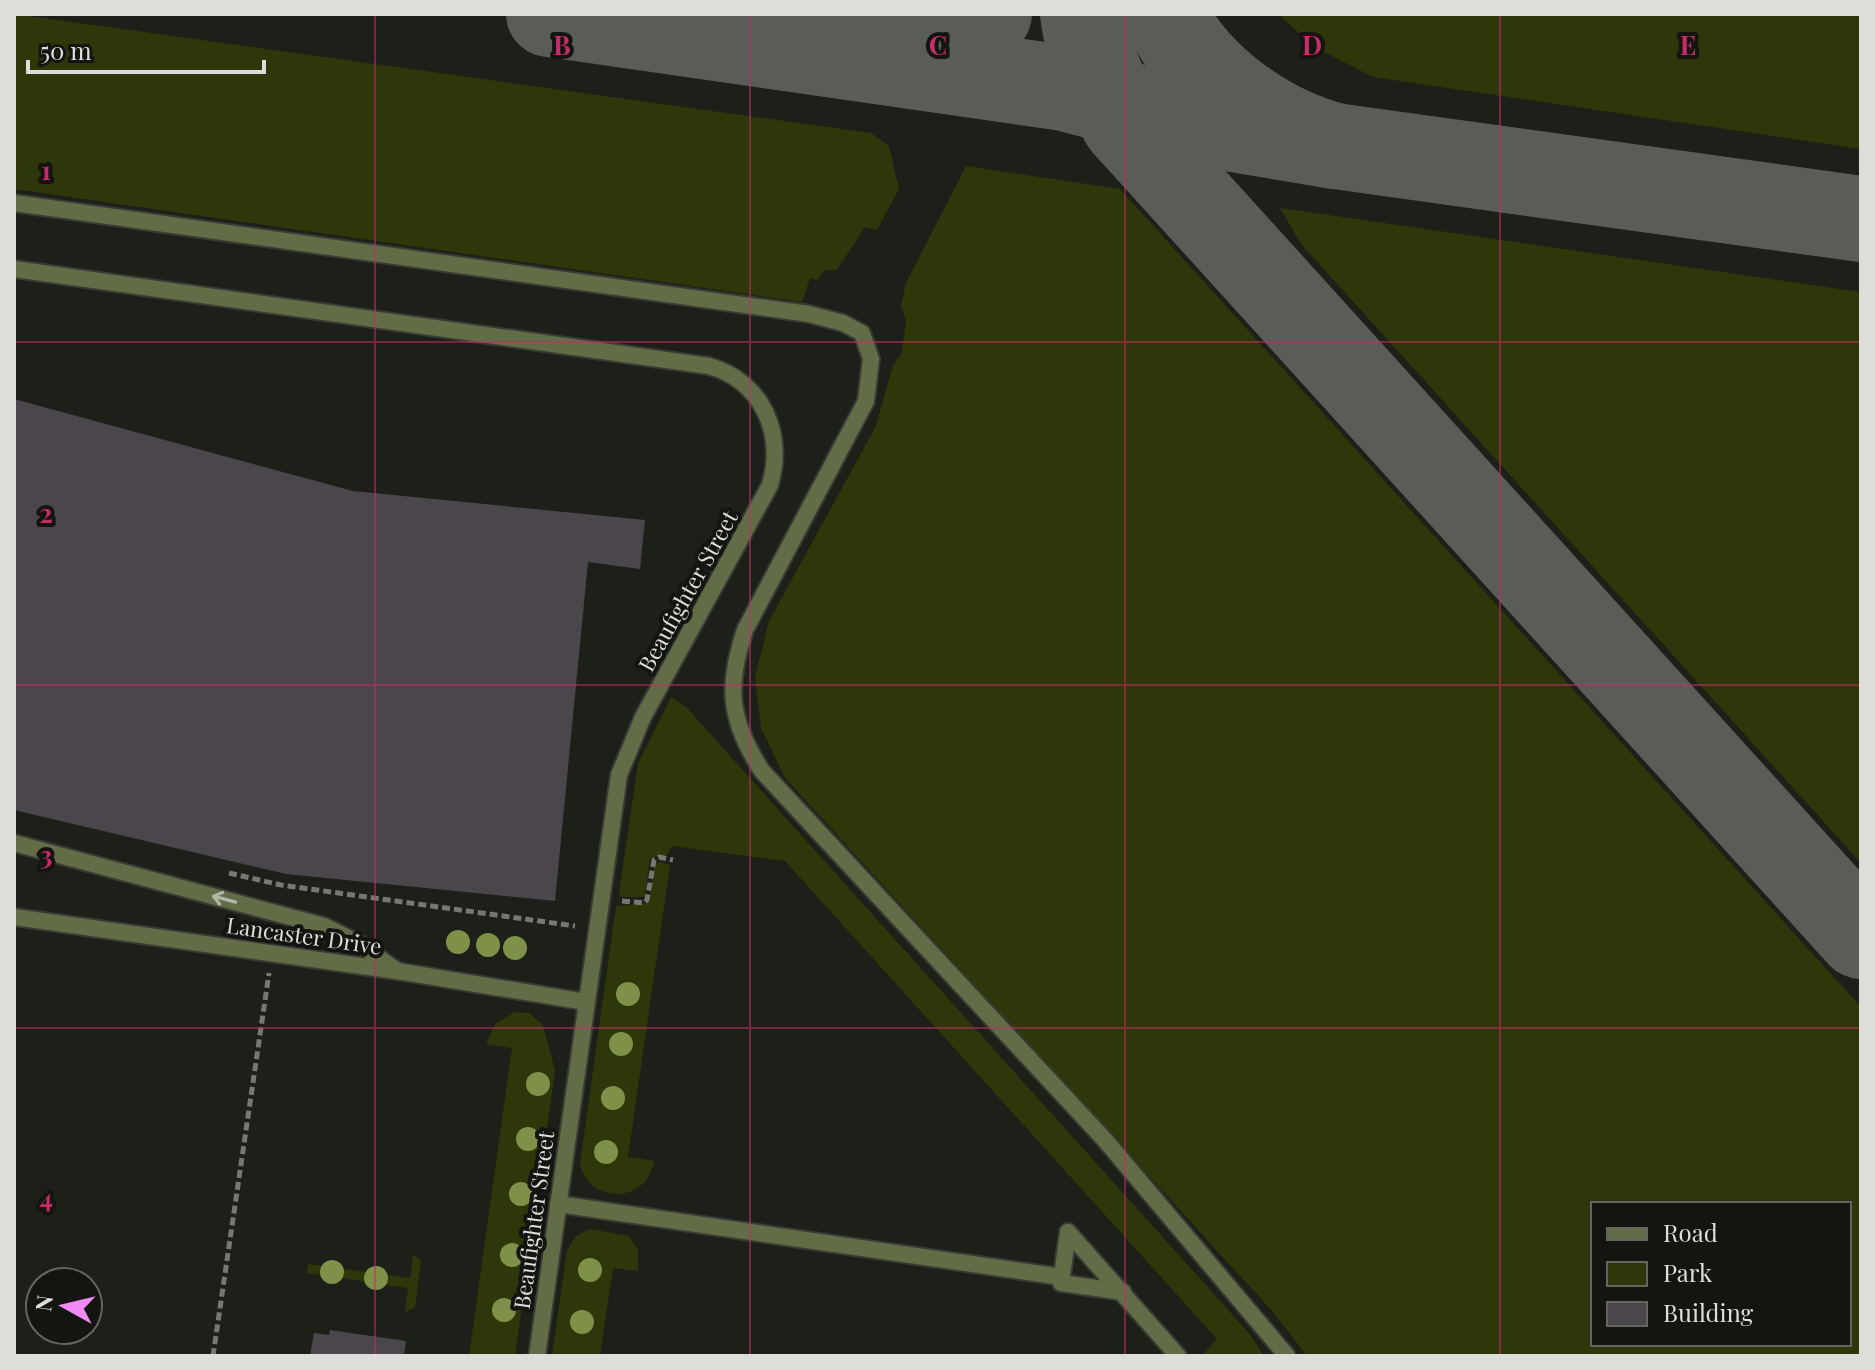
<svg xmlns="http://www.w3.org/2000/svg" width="1875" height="1370" viewBox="0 0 1875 1370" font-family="'Playfair Display',serif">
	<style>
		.green { fill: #2e3709; fill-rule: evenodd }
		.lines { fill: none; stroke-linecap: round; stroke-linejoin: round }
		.taxiway { stroke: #5a5c57; stroke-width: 86 }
		.building { fill: #4b464c }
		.service-casing { stroke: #383a34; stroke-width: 20 }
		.minor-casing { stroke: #383a34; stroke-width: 20 }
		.path { stroke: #767872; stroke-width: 5; stroke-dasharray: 8 4; stroke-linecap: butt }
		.service { stroke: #626d47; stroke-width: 16 }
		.minor { stroke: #626d47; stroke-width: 16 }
		.tree { fill: #7f9148 }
		.oneway { stroke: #b2b6a7 }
		.grid { fill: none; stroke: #c52c68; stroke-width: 2; stroke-opacity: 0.55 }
		.labels { text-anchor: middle; stroke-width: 8; stroke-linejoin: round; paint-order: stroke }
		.street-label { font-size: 22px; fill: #dddeda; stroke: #141510 }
		.grid-label { font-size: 26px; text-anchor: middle; font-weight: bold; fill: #c52c68; stroke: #141510; stroke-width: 8; stroke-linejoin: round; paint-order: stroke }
	</style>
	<rect width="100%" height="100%" fill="#1d1f19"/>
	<g class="green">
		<polygon points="14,14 871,133 889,146 899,189 877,230 865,227 837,270 824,270 818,280 810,278 802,302 14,189"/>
		<polygon points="1278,14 1861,14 1861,149 1373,77 1316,48"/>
		<path d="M966 166 1120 189 1861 1007V1356H1307L1274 1313 785 778 761 728 755 677 769 621 876 426 893 365 902 352 906 320 901 306 906 283ZM1593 1204H1849V1344H1593Z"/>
		<polygon points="1280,208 1861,292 1861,863 1301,244"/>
		<polygon points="671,697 687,708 1249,1333 1264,1356 1202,1356 1217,1339 785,861 672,846 666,856 650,858 645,897 622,897 619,893 638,764"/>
		<path d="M659 862 670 865 628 1157 654 1161C647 1206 586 1203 580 1163L616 906 649 903 654 865Z"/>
		<polygon points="515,1012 529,1013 543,1025 555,1071 515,1356 469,1356 512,1048 486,1044 495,1024"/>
		<polygon points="590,1229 629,1236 638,1250 638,1271 613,1268 600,1356 552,1356 567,1250 576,1236"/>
		<polygon points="413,1254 421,1261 415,1307 405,1312 408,1288 307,1273 308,1264 410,1278"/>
	</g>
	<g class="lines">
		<g class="taxiway">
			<polyline points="549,14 1064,88 1198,123 1335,146"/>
			<path d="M1083 14C1088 54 1104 88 1124 123L1861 936"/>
			<path d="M1165 14C1196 78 1267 128 1335 146L1861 219"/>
			<polyline points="870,52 931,39 989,14"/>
		</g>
	</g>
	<g class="building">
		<polygon points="14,399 353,491 645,520 640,569 588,562 555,901 286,874 14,810"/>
		<polygon points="330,1330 406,1341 404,1356 310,1356 314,1333 329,1335"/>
	</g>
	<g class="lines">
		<defs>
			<g id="service">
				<path d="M14 203 809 314 843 323 862 333 871 359 866 401 745 630C726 687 729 720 762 771L1105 1140 1287 1356"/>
				<polyline points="14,843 324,926 358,943 396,970"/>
				<polyline points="14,917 397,971 586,1002"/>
				<polyline points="558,1204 1062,1277"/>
				<polyline points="1068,1232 1178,1356"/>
				<polyline points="1068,1232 1061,1283 1123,1292"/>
			</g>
			<path id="minor" d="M14 269 709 366C762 381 785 433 770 485L643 717 619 775 537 1356"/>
		</defs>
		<use href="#service" class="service-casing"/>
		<use href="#minor" class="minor-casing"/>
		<g class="path">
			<polyline points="229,873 281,885 575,926"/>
			<polyline points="622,901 644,903 647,900 654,860 659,857 673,860"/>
			<polyline points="213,1356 269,973"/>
		</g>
		<use href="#service" class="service"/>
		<use href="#minor" class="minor"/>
	</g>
	<g class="tree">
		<circle cx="458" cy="942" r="12"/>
		<circle cx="488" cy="945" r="12"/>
		<circle cx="515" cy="948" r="12"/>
		<circle cx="628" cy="994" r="12"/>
		<circle cx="621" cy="1044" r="12"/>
		<circle cx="538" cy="1084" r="12"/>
		<circle cx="613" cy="1098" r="12"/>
		<circle cx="528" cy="1139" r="12"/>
		<circle cx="606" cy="1152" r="12"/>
		<circle cx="521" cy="1194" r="12"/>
		<circle cx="512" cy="1255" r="12"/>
		<circle cx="590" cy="1270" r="12"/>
		<circle cx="332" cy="1272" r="12"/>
		<circle cx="376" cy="1278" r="12"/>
		<circle cx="504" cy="1310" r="12"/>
		<circle cx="582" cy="1322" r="12"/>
	</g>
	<defs><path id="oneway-shaft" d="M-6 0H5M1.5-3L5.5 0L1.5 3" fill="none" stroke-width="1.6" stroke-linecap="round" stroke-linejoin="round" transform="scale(2)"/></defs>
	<use class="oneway" href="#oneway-shaft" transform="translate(224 899) rotate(-165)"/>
	<path class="grid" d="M375 14V1356M750 14V1356M1125 14V1356M1500 14V1356M14 342H1861M14 685H1861M14 1028H1861"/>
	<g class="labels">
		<g class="street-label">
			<text transform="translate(688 591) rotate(-61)" y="8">Beaufighter Street</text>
			<text transform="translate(304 936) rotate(8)" y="8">Lancaster Drive</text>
			<text transform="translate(534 1220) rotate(-82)" y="8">Beaufighter Street</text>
		</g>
	</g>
	<g class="grid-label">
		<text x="562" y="55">B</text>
		<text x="938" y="55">C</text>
		<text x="1312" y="55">D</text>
		<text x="1688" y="55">E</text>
		<text x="46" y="180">1</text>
		<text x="46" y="523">2</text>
		<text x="46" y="865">3</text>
		<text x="46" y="1208">4</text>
	</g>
	<rect width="1875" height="1370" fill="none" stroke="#dddeda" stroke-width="32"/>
	<rect x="1591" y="1202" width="260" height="144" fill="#141510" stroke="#646561" stroke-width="2"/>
	<rect x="1607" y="1228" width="40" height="12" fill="#626d47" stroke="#646561" stroke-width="2"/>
	<text x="1663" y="1242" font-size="24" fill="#dddeda">Road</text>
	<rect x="1607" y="1262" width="40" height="24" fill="#2e3709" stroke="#646561" stroke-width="2"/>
	<text x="1663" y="1282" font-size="24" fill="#dddeda">Park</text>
	<rect x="1607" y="1302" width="40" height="24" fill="#4b464c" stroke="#646561" stroke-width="2"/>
	<text x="1663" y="1322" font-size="24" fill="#dddeda">Building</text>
	<g transform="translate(64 1306) rotate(278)"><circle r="38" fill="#141510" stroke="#646561" stroke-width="2"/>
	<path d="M0-6L14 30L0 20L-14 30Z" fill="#f08bf6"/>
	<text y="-12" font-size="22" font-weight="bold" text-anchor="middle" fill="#dddeda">N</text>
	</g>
	<path d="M28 60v12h236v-12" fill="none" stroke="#dddeda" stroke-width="4"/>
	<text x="40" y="60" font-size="24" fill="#dddeda" stroke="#141510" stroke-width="6" paint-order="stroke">50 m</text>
</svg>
